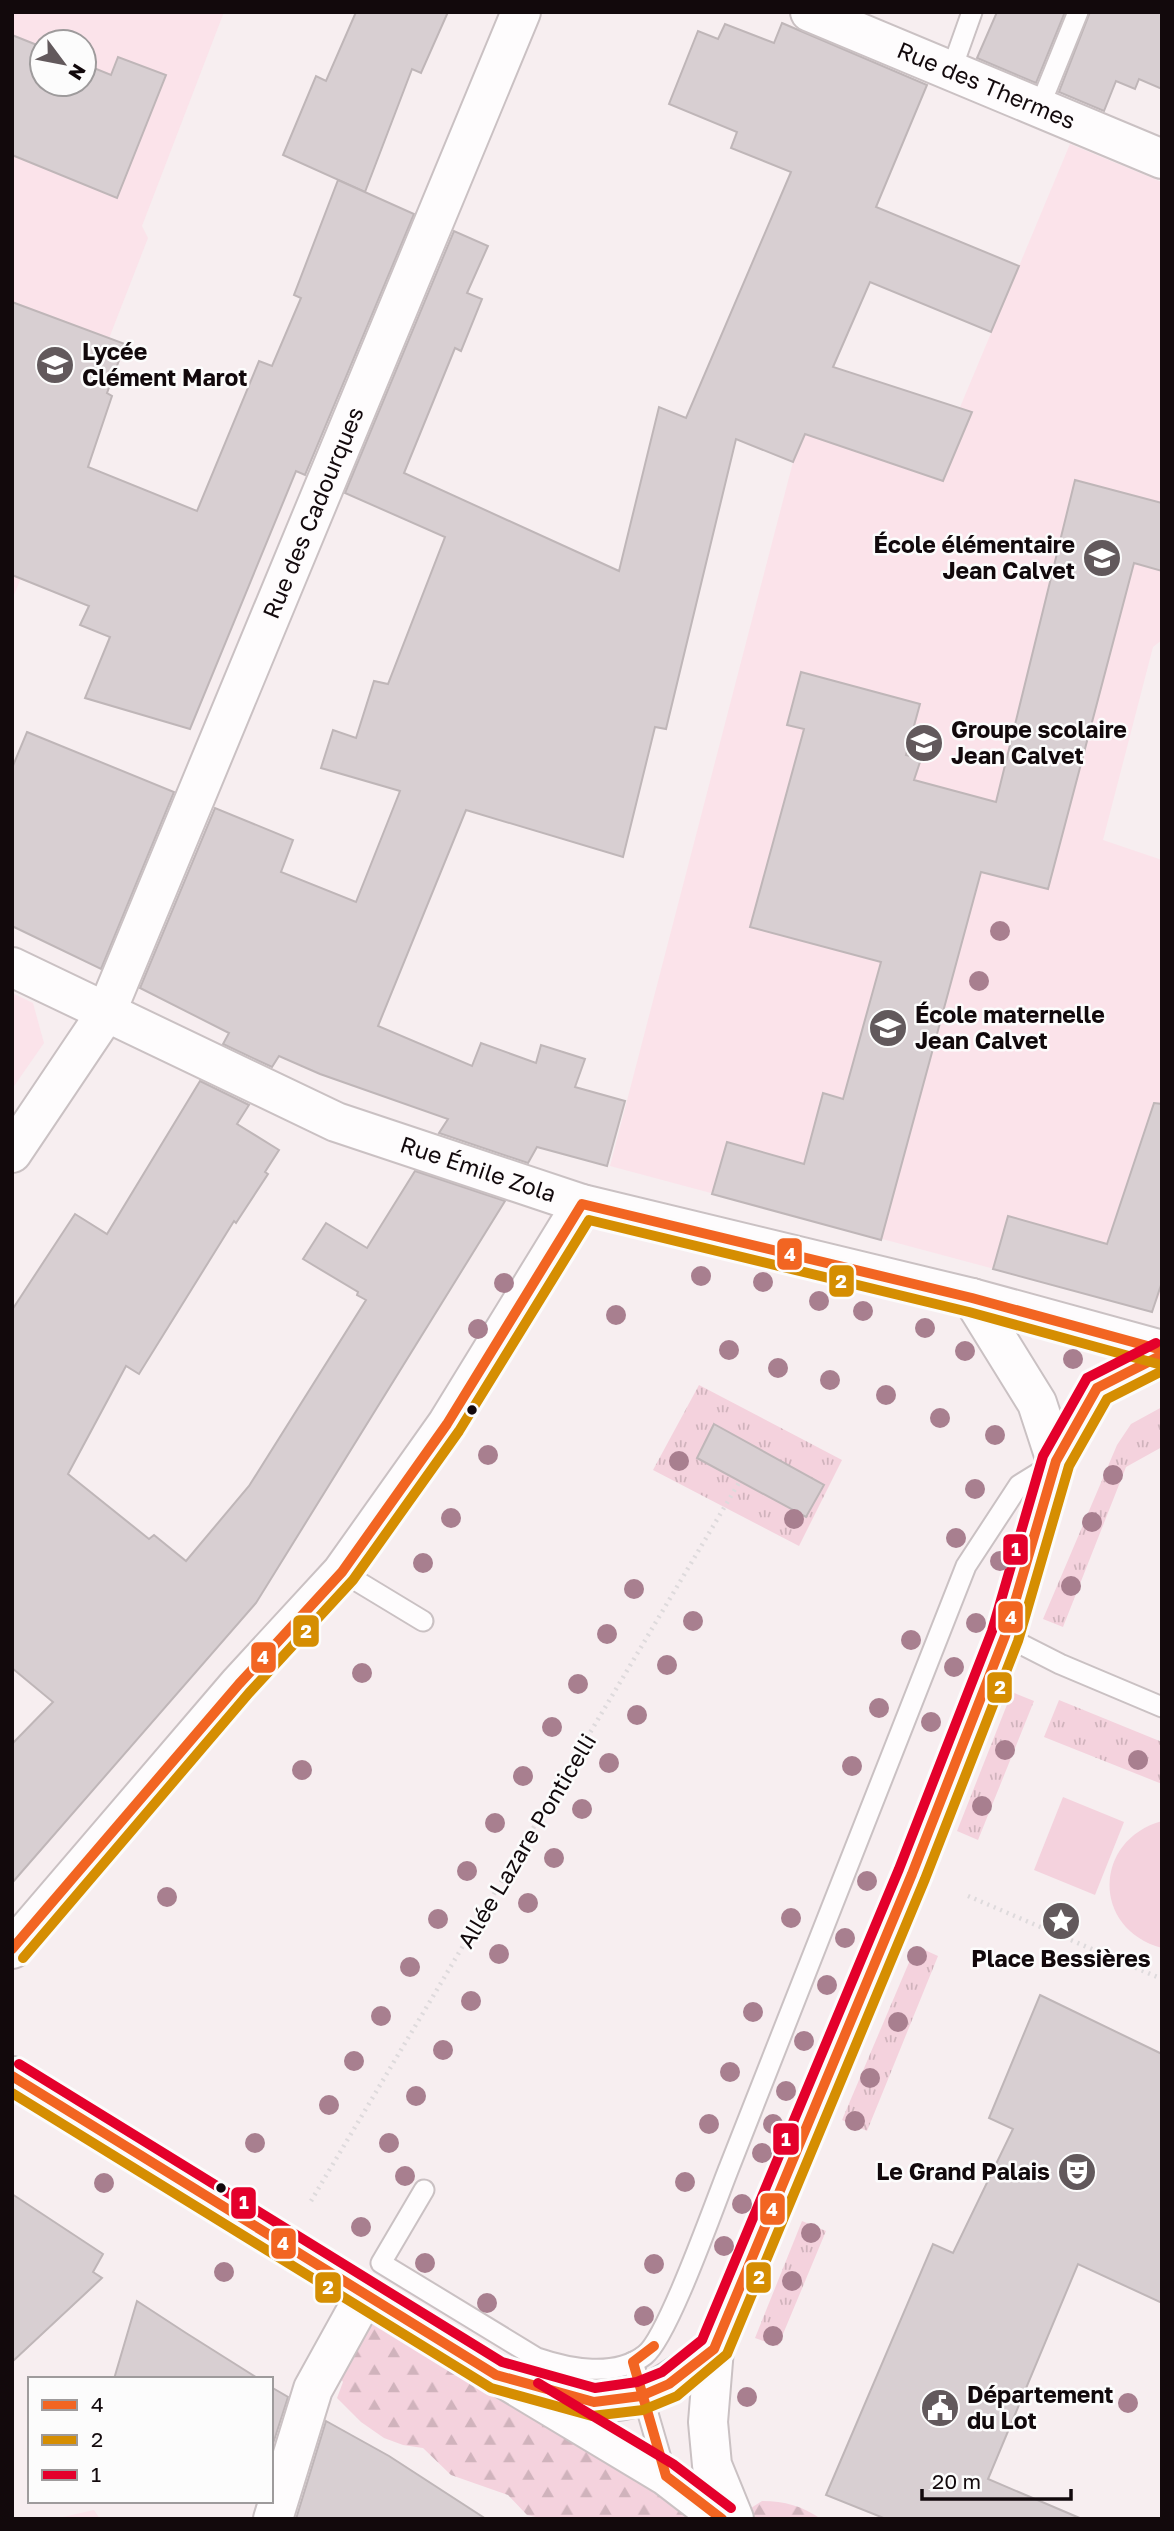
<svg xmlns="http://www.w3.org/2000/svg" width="1174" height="2531" viewBox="0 0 1174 2531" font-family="'Golos Text',sans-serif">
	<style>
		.built { fill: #fbe3ea; fill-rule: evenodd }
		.grass { fill: url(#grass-tufts) }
		.forest { fill: url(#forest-firs) }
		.green { fill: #f4d2dd }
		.building { fill: #d8cfd2; stroke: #bfb6b8; stroke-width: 2 }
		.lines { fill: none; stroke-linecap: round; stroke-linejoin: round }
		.service-casing { stroke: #cac1c3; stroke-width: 23 }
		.minor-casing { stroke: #cac1c3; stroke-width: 42 }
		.secondary-casing { stroke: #cac1c3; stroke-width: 42 }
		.path { stroke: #dedadc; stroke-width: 4.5; stroke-dasharray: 2 5; stroke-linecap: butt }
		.service { stroke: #fefcfd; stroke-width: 19 }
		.minor { stroke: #fefcfd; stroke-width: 38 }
		.secondary { stroke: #fefcfd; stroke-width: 38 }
		.bus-1-casing { stroke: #fcfcfc; stroke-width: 16 }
		.bus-2-casing { stroke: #fcfcfc; stroke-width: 16 }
		.bus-3-casing { stroke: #fcfcfc; stroke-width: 16 }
		.bus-1 { stroke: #f26522; stroke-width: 10 }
		.bus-2 { stroke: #d58e02; stroke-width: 10 }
		.bus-3 { stroke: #e4002b; stroke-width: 10 }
		.tree { fill: #a87f8f }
		.bus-dot { fill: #12090c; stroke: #fcfcfc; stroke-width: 2.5 }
		.labels { text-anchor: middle; stroke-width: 5; stroke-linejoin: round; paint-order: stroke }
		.street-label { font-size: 23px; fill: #12090c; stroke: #fcfcfc }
		.poi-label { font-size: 23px; font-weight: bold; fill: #12090c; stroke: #fcfcfc; text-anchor: start }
		.line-badge { stroke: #fcfcfc; stroke-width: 2.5 }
		.badge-label { font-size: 19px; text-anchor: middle; font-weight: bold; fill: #fff }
	</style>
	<defs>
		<pattern id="grass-tufts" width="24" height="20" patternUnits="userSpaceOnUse" patternTransform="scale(1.75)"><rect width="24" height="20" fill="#f4d2dd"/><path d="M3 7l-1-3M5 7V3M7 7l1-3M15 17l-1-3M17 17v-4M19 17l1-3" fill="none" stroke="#d0b3bc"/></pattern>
		<pattern id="forest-firs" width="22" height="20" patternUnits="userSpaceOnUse" patternTransform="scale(1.75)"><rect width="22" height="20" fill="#f4d2dd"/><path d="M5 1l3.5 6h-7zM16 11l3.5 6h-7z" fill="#d0b3bc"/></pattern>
	</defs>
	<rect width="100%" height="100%" fill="#f7eef0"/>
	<g class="built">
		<path d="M12 12H224L142 226 148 238 75 426 52 502 12 600ZM42 42H84V84H42Z"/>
		<polygon points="1070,144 1162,182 1162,640 1153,647 1103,840 1162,860 1162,1291 1151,1311 610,1166 793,462 810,420 948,436"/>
		<polygon points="12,993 33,1003 44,1043 12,1089"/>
		<polygon points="94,2510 100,2519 63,2519 63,2517"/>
	</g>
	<g class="grass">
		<polygon points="699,1385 842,1460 799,1546 653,1470"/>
		<polygon points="1162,1407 1162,1447 1126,1467 1063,1627 1043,1619 1117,1445 1131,1424"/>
		<polygon points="1012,1692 1034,1701 978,1840 957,1831"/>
		<polygon points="1059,1700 1162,1742 1162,1784 1044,1737"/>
		<polygon points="916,1946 938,1956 867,2131 842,2120"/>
		<polygon points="802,2221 826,2231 778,2346 755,2338"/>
	</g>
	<g class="forest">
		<polygon points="382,2317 593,2419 616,2421 633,2433 699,2519 544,2519 527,2515 508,2495 451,2475 423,2448 403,2445 384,2438 361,2422 337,2398 343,2382 334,2368 363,2325"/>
		<path d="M762 2501C785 2501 802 2506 821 2519H750L751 2508Z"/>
	</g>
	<g class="green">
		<polygon points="1063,1797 1124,1822 1095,1895 1034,1870"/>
		<path d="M1162 1821V1948C1091 1929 1093 1840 1162 1821Z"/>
	</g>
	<g class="building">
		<polygon points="356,12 448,12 421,73 412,69 365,192 283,155 316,76 326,81"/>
		<polygon points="997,12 1065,12 1036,83 977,58"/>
		<polygon points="1090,12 1162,12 1162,89 1139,79 1135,89 1116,81 1104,111 1059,92"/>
		<polygon points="782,23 927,85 876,207 1019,266 991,332 870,282 833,367 972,412 943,481 805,434 793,462 736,439 666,729 655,727 623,857 466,810 378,1026 472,1066 481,1043 536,1063 541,1045 585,1059 575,1087 625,1101 607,1166 537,1147 528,1163 439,1133 448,1119 320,1074 279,1056 272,1067 223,1044 229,1033 140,988 215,808 293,840 281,872 356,902 400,791 321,768 333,730 356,738 374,681 388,684 445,537 345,493 454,231 488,246 467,293 482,299 461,351 455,348 404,473 619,571 659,407 686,418 791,172 731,148 737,132 669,104 698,31 718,39 725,24 774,43"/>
		<polygon points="12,35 42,47 42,84 84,84 84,64 111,75 118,57 166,75 117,198 12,155"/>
		<polygon points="338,180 414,214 305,475 296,471 190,729 85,698 110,637 80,625 89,606 12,575 12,302 125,344 107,393 112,396 88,467 197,511 259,361 272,366 301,298 294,295"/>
		<polygon points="1075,480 1162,503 1162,571 1134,563 1048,889 981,872 881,1240 712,1194 727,1142 804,1164 823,1093 843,1099 881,962 750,927 804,729 787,725 801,672 920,704 906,755 921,759 914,780 996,802"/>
		<polygon points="27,732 174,792 101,969 12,926 12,768"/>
		<polygon points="200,1081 249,1105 237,1124 279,1150 265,1172 268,1174 236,1223 234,1221 139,1374 126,1366 68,1474 149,1539 154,1535 186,1561 249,1486 366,1300 357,1295 358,1292 303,1259 326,1223 367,1248 415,1171 505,1201 256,1603 12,1883 12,1744 53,1702 12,1668 12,1310 75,1214 107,1234"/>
		<polygon points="1154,1103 1162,1104 1162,1282 1152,1312 993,1269 1008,1216 1107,1244"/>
		<polygon points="714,1424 824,1485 806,1517 697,1458"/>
		<polygon points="1040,1995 1162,2054 1162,2303 1078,2264 988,2479 1082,2519 886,2519 826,2495 933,2244 953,2253 1013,2129 989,2118"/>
		<polygon points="12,2194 103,2254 93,2272 102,2278 12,2362"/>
		<polygon points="137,2301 186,2333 259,2379 114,2379"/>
		<polygon points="271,2387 288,2397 271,2450"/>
		<polygon points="326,2421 389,2456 486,2519 296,2519"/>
	</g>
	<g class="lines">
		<defs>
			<g id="service">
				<polyline points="951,71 972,12"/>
				<polyline points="1039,108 1078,12"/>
				<polyline points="342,1572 423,1621"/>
				<polyline points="1005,1636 1060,1664 1162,1707"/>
				<path d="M424 2190 381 2263 537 2358C569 2369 615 2378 645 2355 668 2337 715 2203 729 2168 808 1967 887 1766 966 1566L1019 1485 1053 1464"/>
				<polyline points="633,2362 665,2472"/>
			</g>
			<g id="minor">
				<path id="s1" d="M810 12 1162 159"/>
				<path id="s2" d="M12 967 336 1122 582 1204 972 1298 1162 1350"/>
				<path id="s3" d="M12 1153 106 1013 521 12"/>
				<polyline points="972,1298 1037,1403 1056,1461"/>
				<polyline points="12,1949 239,1684 342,1572 447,1424 582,1204"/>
				<polyline points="273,2519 313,2389 365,2295"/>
			</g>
			<g id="secondary">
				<polyline points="12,2076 365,2295 666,2476 722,2519"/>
				<path d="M544 2388C560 2392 576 2399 592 2401 640 2408 679 2376 714 2349"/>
				<polyline points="734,2519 712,2465 708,2422 714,2349 912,1874 1005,1636 1056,1461 1097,1388 1162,1355"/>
			</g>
		</defs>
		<use href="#service" class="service-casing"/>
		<use href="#minor" class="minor-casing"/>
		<use href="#secondary" class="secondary-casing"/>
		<g class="path">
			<polyline points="968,1896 1162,1979"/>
			<polyline points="311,2201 740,1481"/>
		</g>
		<use href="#service" class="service"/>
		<use href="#minor" class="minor"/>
		<use href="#secondary" class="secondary"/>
		<defs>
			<g id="bus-1">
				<polyline points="12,1949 239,1684 342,1572 447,1424 582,1204 972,1298 1162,1350"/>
				<polyline points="12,2076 496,2375 594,2402 641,2396 669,2384 714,2349 912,1874 1005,1636 1056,1461 1097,1388 1162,1355"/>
				<polyline points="654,2346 633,2362 666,2476 722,2519"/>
			</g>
			<g id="bus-2">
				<polyline points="23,1958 249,1693 353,1580 459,1431 589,1220 969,1312 1158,1364"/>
				<polyline points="12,2093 491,2388 592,2416 643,2410 677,2396 727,2354 925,1879 1018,1641 1069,1466 1107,1399 1162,1371"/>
			</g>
			<g id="bus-3">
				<polyline points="19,2064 502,2362 595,2388 637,2382 662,2372 702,2340 899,1869 992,1631 1043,1456 1087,1378 1156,1343"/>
				<polyline points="538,2383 673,2464 731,2508"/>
			</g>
		</defs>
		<use href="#bus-1" class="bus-1-casing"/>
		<use href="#bus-2" class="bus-2-casing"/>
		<use href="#bus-3" class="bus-3-casing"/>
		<use href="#bus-1" class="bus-1"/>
		<use href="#bus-2" class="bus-2"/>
		<use href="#bus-3" class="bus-3"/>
	</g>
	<g class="tree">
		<circle cx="1000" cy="931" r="10"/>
		<circle cx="979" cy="981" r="10"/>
		<circle cx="701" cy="1276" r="10"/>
		<circle cx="763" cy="1282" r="10"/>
		<circle cx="504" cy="1283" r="10"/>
		<circle cx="819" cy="1301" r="10"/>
		<circle cx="863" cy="1311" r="10"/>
		<circle cx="616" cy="1315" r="10"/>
		<circle cx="925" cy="1328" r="10"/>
		<circle cx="478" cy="1329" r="10"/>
		<circle cx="729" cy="1350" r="10"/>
		<circle cx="965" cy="1351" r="10"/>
		<circle cx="1073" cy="1359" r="10"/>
		<circle cx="778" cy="1368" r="10"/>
		<circle cx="830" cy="1380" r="10"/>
		<circle cx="886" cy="1395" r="10"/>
		<circle cx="940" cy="1418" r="10"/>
		<circle cx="995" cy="1435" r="10"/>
		<circle cx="488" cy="1455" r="10"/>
		<circle cx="679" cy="1461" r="10"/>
		<circle cx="1113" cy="1475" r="10"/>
		<circle cx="975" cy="1489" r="10"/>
		<circle cx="451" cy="1518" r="10"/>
		<circle cx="794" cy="1519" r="10"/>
		<circle cx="1092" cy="1522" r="10"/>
		<circle cx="956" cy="1538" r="10"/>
		<circle cx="1000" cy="1561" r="10"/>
		<circle cx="423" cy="1563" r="10"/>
		<circle cx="1071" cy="1586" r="10"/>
		<circle cx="634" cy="1589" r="10"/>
		<circle cx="693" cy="1621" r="10"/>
		<circle cx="976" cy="1623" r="10"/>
		<circle cx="607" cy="1634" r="10"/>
		<circle cx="911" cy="1640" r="10"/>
		<circle cx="667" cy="1665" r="10"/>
		<circle cx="954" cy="1667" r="10"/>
		<circle cx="362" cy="1673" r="10"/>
		<circle cx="578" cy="1684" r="10"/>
		<circle cx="879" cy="1708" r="10"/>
		<circle cx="637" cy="1715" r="10"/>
		<circle cx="931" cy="1722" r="10"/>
		<circle cx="552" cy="1727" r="10"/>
		<circle cx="1005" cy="1750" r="10"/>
		<circle cx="1138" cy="1760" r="10"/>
		<circle cx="609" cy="1763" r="10"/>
		<circle cx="852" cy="1766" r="10"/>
		<circle cx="302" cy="1770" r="10"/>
		<circle cx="523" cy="1776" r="10"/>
		<circle cx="982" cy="1806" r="10"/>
		<circle cx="582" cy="1809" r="10"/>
		<circle cx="495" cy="1823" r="10"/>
		<circle cx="554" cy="1858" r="10"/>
		<circle cx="467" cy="1871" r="10"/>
		<circle cx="867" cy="1881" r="10"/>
		<circle cx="167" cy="1897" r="10"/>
		<circle cx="528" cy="1903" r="10"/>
		<circle cx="791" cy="1918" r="10"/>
		<circle cx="438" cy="1919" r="10"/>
		<circle cx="845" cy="1938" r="10"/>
		<circle cx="499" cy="1954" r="10"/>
		<circle cx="917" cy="1956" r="10"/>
		<circle cx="410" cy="1967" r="10"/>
		<circle cx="827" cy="1985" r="10"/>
		<circle cx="471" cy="2001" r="10"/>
		<circle cx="753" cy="2012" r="10"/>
		<circle cx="381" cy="2016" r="10"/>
		<circle cx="898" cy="2022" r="10"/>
		<circle cx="804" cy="2041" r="10"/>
		<circle cx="443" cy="2050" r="10"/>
		<circle cx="354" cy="2061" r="10"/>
		<circle cx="730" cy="2072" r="10"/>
		<circle cx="870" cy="2078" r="10"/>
		<circle cx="786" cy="2091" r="10"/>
		<circle cx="416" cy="2096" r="10"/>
		<circle cx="329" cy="2105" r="10"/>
		<circle cx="855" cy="2121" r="10"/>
		<circle cx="709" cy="2124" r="10"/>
		<circle cx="773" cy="2124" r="10"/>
		<circle cx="255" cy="2143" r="10"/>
		<circle cx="389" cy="2143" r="10"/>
		<circle cx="762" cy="2153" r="10"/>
		<circle cx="405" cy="2176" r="10"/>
		<circle cx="685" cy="2182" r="10"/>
		<circle cx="104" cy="2183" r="10"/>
		<circle cx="742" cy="2204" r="10"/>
		<circle cx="361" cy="2227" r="10"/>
		<circle cx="811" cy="2233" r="10"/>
		<circle cx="724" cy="2246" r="10"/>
		<circle cx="425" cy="2263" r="10"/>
		<circle cx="654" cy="2264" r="10"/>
		<circle cx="224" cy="2272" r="10"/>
		<circle cx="792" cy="2281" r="10"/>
		<circle cx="487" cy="2303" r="10"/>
		<circle cx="644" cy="2316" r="10"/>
		<circle cx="773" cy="2336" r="10"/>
		<circle cx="747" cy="2397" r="10"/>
		<circle cx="1128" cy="2403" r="10"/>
	</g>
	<defs>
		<symbol id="school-disc" viewBox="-11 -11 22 22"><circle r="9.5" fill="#62595c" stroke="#fcfcfc"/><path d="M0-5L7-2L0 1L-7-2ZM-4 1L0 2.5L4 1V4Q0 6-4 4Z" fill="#fff"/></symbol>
		<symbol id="sight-disc" viewBox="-11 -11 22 22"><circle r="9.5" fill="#62595c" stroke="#fcfcfc"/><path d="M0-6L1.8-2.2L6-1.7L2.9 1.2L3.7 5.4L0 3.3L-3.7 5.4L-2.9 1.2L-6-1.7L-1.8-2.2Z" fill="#fff"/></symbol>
		<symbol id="theatre-disc" viewBox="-11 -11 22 22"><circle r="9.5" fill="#62595c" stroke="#fcfcfc"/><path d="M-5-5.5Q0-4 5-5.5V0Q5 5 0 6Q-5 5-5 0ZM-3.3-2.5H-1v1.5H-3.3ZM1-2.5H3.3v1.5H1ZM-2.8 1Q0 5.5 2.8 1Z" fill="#fff"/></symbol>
		<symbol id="civic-disc" viewBox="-11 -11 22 22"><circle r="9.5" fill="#62595c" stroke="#fcfcfc"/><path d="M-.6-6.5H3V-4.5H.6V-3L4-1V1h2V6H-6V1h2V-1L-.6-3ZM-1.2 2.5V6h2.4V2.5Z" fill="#fff"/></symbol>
	</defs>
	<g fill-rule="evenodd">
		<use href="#school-disc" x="33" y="343" width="44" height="44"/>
		<use href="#school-disc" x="1080" y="536" width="44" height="44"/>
		<use href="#school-disc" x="902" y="721" width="44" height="44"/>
		<use href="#school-disc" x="866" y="1006" width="44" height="44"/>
		<use href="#sight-disc" x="1039" y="1899" width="44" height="44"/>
		<use href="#theatre-disc" x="1055" y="2150" width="44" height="44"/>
		<use href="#civic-disc" x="918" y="2386" width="44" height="44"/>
	</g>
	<g class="bus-dot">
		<circle cx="472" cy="1410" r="6"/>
		<circle cx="221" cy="2188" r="6"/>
	</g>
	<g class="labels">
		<g class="street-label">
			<text dy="8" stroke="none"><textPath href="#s1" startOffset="191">Rue des Thermes</textPath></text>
			<text dy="8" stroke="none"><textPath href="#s3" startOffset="710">Rue des Cadourques</textPath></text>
			<text dy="8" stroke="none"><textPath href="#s2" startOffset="509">Rue Émile Zola</textPath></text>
			<text transform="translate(527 1841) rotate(-59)" y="8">Allée Lazare Ponticelli</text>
		</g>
		<g class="poi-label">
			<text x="82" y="360">Lycée<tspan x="82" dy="26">Clément Marot</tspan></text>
			<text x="1075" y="553" text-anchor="end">École élémentaire<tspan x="1075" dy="26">Jean Calvet</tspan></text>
			<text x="951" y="738">Groupe scolaire<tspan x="951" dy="26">Jean Calvet</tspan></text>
			<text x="915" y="1023">École maternelle<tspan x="915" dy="26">Jean Calvet</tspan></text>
			<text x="1061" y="1967" text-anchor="middle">Place Bessières</text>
			<text x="1050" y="2180" text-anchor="end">Le Grand Palais</text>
			<text x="967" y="2403">Département<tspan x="967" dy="26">du Lot</tspan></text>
		</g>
	</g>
	<g class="line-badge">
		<rect x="776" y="1237" width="27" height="34" rx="7" fill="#f26522"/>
		<rect x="828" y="1264" width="27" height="34" rx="7" fill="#d58e02"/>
		<rect x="1002" y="1533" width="27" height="33" rx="7" fill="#e4002b"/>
		<rect x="997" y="1600" width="27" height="34" rx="7" fill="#f26522"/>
		<rect x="292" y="1614" width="28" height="34" rx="7" fill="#d58e02"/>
		<rect x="250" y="1641" width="27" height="33" rx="7" fill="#f26522"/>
		<rect x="986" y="1671" width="27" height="33" rx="7" fill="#d58e02"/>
		<rect x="772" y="2122" width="28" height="34" rx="7" fill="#e4002b"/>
		<rect x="230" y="2186" width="27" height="34" rx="7" fill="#e4002b"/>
		<rect x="759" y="2192" width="27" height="34" rx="7" fill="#f26522"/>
		<rect x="270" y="2227" width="27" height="33" rx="7" fill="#f26522"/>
		<rect x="745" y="2261" width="27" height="33" rx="7" fill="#d58e02"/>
		<rect x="314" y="2271" width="28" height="33" rx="7" fill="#d58e02"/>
	</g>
	<g class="badge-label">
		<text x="790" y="1261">4</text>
		<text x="841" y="1288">2</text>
		<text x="1016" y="1556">1</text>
		<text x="1011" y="1624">4</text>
		<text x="306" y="1638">2</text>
		<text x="263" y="1664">4</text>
		<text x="1000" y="1694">2</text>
		<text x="786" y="2146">1</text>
		<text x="244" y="2209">1</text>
		<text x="772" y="2216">4</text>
		<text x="283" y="2250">4</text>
		<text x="759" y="2284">2</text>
		<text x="328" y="2294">2</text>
	</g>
	<rect width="1174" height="2531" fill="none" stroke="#12090c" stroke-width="28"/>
	<rect x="28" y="2377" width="245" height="126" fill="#fcfcfc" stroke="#9e9b9c" stroke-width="2"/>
	<rect x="42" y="2400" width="35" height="10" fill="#f26522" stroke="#9e9b9c" stroke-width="2"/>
	<text x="91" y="2412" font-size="21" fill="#12090c">4</text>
	<rect x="42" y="2435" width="35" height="10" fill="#d58e02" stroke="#9e9b9c" stroke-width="2"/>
	<text x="91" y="2447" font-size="21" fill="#12090c">2</text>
	<rect x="42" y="2470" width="35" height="10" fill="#e4002b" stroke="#9e9b9c" stroke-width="2"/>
	<text x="91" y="2482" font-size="21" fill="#12090c">1</text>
	<g transform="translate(63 63) rotate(122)"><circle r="33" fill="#fcfcfc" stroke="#9e9b9c" stroke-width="2"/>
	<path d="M0-5L12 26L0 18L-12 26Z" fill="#62595c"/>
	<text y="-10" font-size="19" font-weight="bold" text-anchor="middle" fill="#12090c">N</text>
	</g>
	<path d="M922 2489v10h149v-10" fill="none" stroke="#12090c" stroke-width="3.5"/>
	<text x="932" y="2489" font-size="21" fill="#12090c" stroke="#fcfcfc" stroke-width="5" paint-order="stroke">20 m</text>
</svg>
